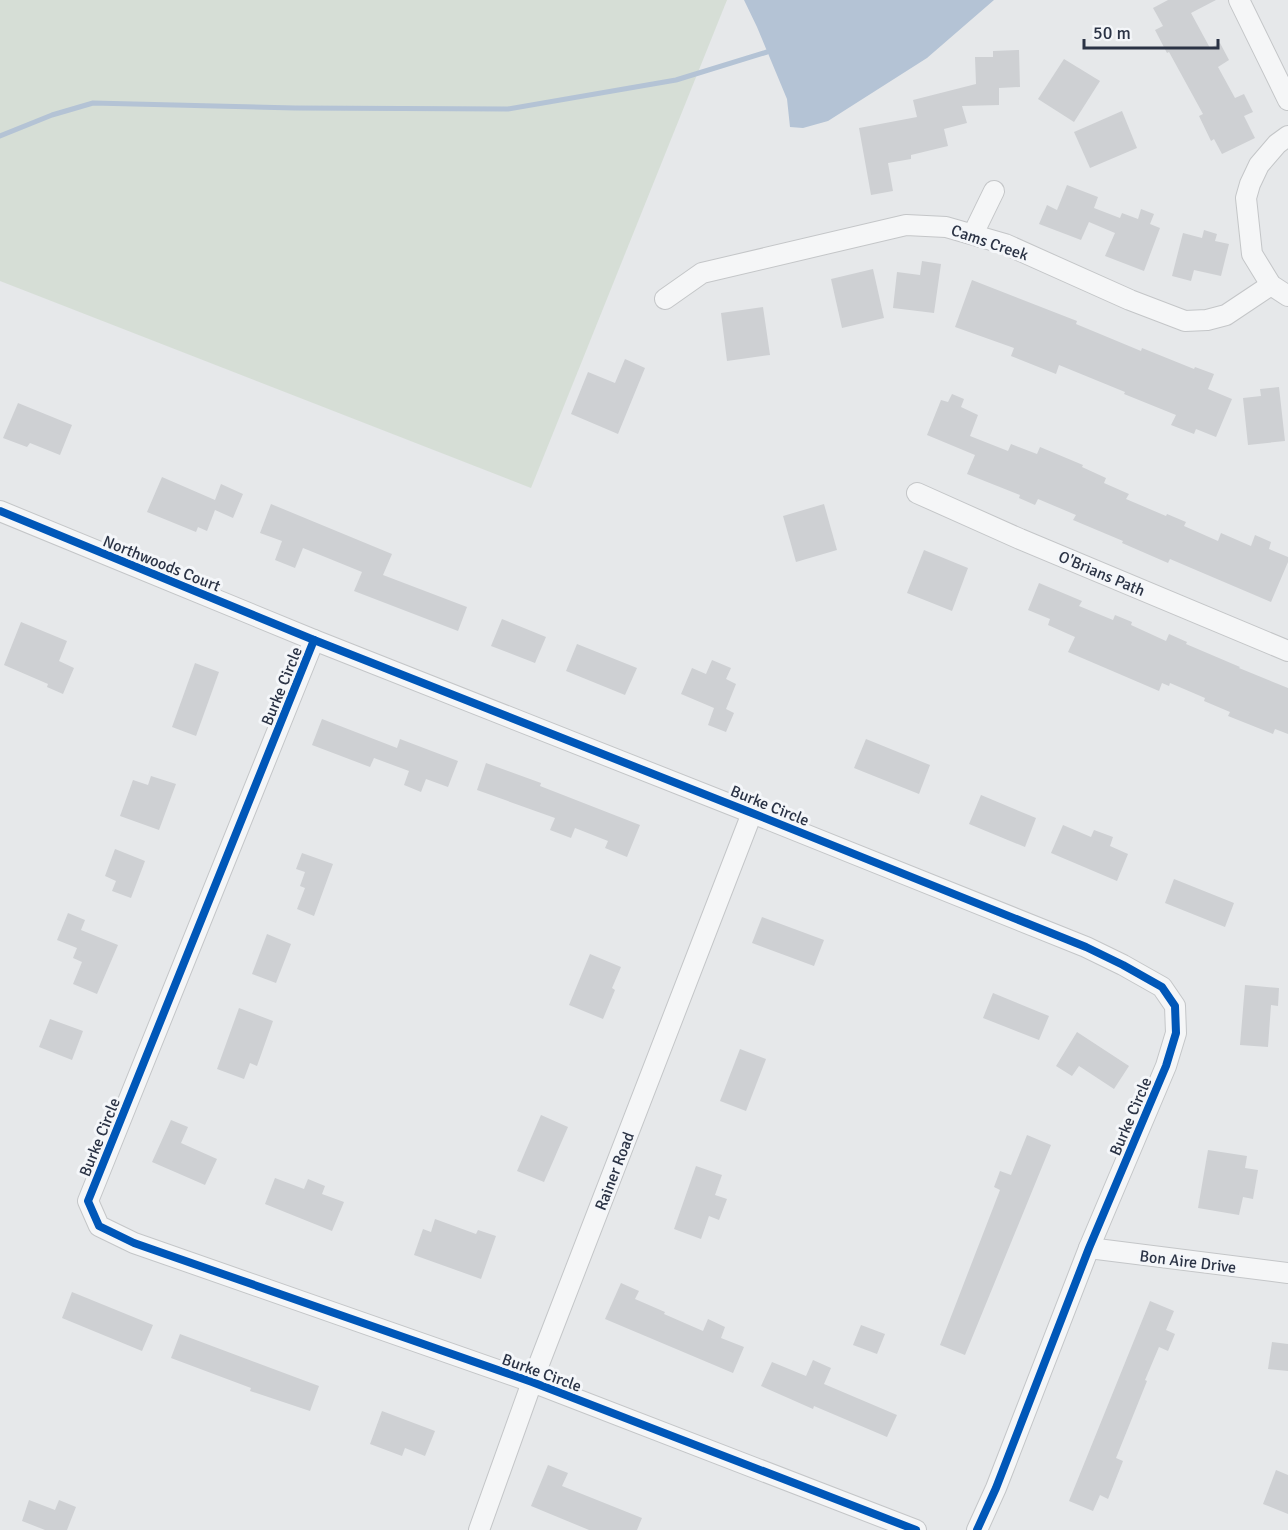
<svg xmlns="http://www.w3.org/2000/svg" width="1288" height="1530" viewBox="0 0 1288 1530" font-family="Signika,sans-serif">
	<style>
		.green { fill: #d6ded6 }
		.water { fill: #b4c3d5 }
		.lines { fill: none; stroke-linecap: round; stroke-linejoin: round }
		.stream { stroke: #b4c3d5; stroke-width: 5 }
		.building { fill: #ced0d3 }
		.street-casing { stroke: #c4c6c8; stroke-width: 22 }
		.street { stroke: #f5f6f7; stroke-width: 20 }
		.cycleway-casing { stroke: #f4f6f9; stroke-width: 11 }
		.cycleway { stroke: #0057b8; stroke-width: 8 }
		.labels { text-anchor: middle; stroke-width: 6; stroke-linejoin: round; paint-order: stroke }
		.street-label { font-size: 16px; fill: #2b3345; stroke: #f4f6f9 }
	</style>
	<rect width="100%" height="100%" fill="#e6e8ea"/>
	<polygon class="green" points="0,0 727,0 531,488 0,281"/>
	<polygon class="water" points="744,0 994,0 927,58 828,121 803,128 790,127 787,99 757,27"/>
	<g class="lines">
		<polyline class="stream" points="0,136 52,115 93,103 295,108 508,109 676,80 767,52"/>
	</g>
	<g class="building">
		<polygon points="1168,0 1216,0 1191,13 1210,48 1220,43 1229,60 1218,67 1235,98 1244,94 1253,112 1244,116 1255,138 1222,154 1214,139 1211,141 1199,116 1203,114 1169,52 1167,53 1155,30 1163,26 1153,8"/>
		<polygon points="1019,50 1020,87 999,88 999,105 962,106 967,123 944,129 948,146 911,155 911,159 888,163 893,191 871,195 859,128 917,117 913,100 976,84 975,57 993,57 993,51"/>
		<polygon points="1064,59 1100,81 1074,122 1038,99"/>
		<polygon points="1122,111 1137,148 1090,168 1074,132"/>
		<polygon points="1067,185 1098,197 1094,208 1120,218 1122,213 1138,219 1141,209 1154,214 1150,224 1160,228 1144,271 1105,256 1115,233 1089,222 1081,240 1039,224 1047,205 1057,210"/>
		<polygon points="1204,230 1217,234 1215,241 1229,244 1221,276 1194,270 1191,281 1172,276 1183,233 1202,238"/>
		<polygon points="922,261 941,264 934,313 893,308 897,272 920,275"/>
		<polygon points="873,269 884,318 842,328 831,279"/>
		<polygon points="972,280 1077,321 1076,324 1141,351 1142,348 1194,369 1195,367 1214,374 1208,389 1232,399 1216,437 1196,429 1194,434 1171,425 1176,415 1124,394 1125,392 1059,365 1056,374 1011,356 1014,348 955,327"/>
		<polygon points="763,307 770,355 727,361 721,313"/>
		<polygon points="625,359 645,368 618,434 571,414 588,372 615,383"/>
		<polygon points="1279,387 1285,441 1248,445 1243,398 1261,396 1260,389"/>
		<polygon points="952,394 964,399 961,407 978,415 970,436 1008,451 1011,444 1037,454 1040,447 1083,465 1082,467 1106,478 1104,483 1129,494 1126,499 1166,516 1167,514 1186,522 1184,526 1218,541 1221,533 1251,546 1255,535 1271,542 1269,549 1288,557 1288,562 1271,602 1170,559 1168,563 1122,543 1123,541 1073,520 1076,515 1038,499 1035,505 1019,498 1020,495 967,474 975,455 927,435 941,400 948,402"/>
		<polygon points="18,403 72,425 60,455 30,443 27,447 3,438"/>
		<polygon points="162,477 215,500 221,484 243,494 233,518 215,510 207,531 198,527 196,532 147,512"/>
		<polygon points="271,504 392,554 383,575 467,607 458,631 354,591 362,572 303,548 295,568 275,560 282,541 260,533"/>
		<polygon points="824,504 837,550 796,562 783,516"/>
		<polygon points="924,550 968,568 952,611 907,593"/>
		<polygon points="1039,583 1082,601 1079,606 1113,620 1115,615 1132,622 1131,625 1166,641 1169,634 1187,642 1186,644 1240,667 1239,668 1288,688 1288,734 1275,729 1273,734 1228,716 1230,712 1204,701 1205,698 1170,683 1169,686 1162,683 1159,691 1068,652 1075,637 1048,625 1050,619 1028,610"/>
		<polygon points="502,619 546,637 535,663 491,646"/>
		<polygon points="21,622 67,641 59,661 74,668 63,694 47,687 48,684 4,665"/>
		<polygon points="577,644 637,668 625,695 566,671"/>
		<polygon points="712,660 731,668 726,679 736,684 726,709 734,713 726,732 708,725 714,708 681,694 692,668 706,674"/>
		<polygon points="195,663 219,672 196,736 172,727"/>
		<polygon points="322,719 397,748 400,739 458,761 448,787 426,779 421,792 404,785 409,771 374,758 370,767 312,745"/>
		<polygon points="866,739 930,765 919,794 854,768"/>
		<polygon points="486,763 541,783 540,786 640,825 627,857 605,848 608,841 575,828 571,838 550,830 555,818 477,790"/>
		<polygon points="151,776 176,784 159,830 120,816 133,780 148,785"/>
		<polygon points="981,795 1036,818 1025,847 969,824"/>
		<polygon points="1063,825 1091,837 1094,830 1113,837 1110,846 1128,854 1117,881 1051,853"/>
		<polygon points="115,849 145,861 131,898 112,891 116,881 105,876"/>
		<polygon points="302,853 333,864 314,916 297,909 305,888 300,886 305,872 296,869"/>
		<polygon points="1174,879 1234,903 1225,927 1165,903"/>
		<polygon points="68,913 85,920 81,930 118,945 97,994 73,984 82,962 73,958 77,948 57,940"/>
		<polygon points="762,917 824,940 814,966 752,943"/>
		<polygon points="267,934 291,944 276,983 252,974"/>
		<polygon points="590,954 621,967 612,988 615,990 603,1019 569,1005"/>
		<polygon points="1245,985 1279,988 1278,1006 1271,1005 1268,1047 1240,1045"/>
		<polygon points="993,993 1049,1016 1039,1040 983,1018"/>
		<polygon points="239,1008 273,1021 257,1066 250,1063 244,1079 217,1069"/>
		<polygon points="50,1019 83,1031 72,1060 39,1047"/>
		<polygon points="1077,1032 1129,1066 1114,1089 1079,1066 1072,1076 1056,1066"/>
		<polygon points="740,1049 766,1059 746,1111 720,1101"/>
		<polygon points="541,1115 568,1127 544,1182 517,1171"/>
		<polygon points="171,1120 188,1127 181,1143 217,1159 205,1185 152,1162"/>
		<polygon points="1027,1135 1051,1145 965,1355 940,1345 1000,1190 994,1187 1000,1171 1011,1175"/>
		<polygon points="1208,1150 1247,1156 1245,1168 1258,1170 1253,1199 1243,1197 1239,1215 1198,1208"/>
		<polygon points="696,1166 722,1175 715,1195 727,1199 719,1220 709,1216 701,1239 674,1229"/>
		<polygon points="275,1178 304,1189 308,1179 325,1186 322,1194 344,1202 332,1231 265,1204"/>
		<polygon points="435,1219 476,1234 478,1230 496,1236 481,1279 414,1255 423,1229 431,1232"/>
		<polygon points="621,1283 639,1291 635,1299 665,1312 664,1314 703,1331 708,1319 725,1327 721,1338 744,1347 733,1373 605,1319"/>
		<polygon points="72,1292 153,1325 142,1351 62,1318"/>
		<polygon points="1150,1301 1174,1311 1166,1330 1175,1334 1168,1351 1159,1347 1145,1380 1147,1381 1116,1458 1123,1461 1108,1499 1100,1495 1093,1511 1069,1501"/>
		<polygon points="861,1325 885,1334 877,1354 853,1345"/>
		<polygon points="180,1334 319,1386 310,1411 250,1391 251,1388 171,1358"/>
		<polygon points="1272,1342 1288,1344 1288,1371 1268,1369"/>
		<polygon points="813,1360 831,1368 824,1384 897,1415 887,1437 814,1406 813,1409 761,1386 772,1362 806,1376"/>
		<polygon points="382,1411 435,1431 425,1456 405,1448 402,1456 370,1444"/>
		<polygon points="548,1465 568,1473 562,1486 642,1518 637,1530 589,1530 531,1506"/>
		<polygon points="1276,1470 1288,1475 1288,1514 1263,1504"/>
		<polygon points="29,1500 55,1510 59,1500 76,1507 67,1530 45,1530 22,1521"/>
	</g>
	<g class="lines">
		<defs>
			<g id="street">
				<polyline points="1239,0 1288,100"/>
				<polyline points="1288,136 1277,144 1259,165 1250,184 1246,198 1252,254 1271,285 1288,296"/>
				<polyline points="973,234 994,191"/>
				<polyline points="665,299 702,273 906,225 946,227 1005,244 1130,300 1185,321 1207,320 1226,315 1271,285"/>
				<polyline points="917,493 1020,539 1288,651"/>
				<polyline points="0,511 314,640 752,813 1086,947 1123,965 1162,987 1175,1006 1176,1033 1166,1066 1089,1248 996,1488 977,1530"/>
				<polyline points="314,640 88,1201 99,1226 134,1243 532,1382 916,1530"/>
				<polyline points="1089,1248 1288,1273"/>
				<polyline points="479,1530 532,1382 752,813"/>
			</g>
		</defs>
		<use href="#street" class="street-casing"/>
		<use href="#street" class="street"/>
		<defs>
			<g id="cycleway">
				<polyline points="0,511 314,640 752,813 1086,947 1123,965 1162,987 1175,1006 1176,1033 1166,1066 1089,1248 996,1488 977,1530"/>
				<polyline points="314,640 88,1201 99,1226 134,1243 532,1382 916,1530"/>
			</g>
		</defs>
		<use href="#cycleway" class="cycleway-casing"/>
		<use href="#cycleway" class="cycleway"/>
	</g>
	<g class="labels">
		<g class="street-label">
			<text transform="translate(990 242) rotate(19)" y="6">Cams Creek</text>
			<text transform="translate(162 563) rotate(22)" y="6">Northwoods Court</text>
			<text transform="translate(1102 573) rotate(23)" y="6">O'Brians Path</text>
			<text transform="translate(281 686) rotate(-68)" y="6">Burke Circle</text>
			<text transform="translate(770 805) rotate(22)" y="6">Burke Circle</text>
			<text transform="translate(1130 1116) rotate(-67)" y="6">Burke Circle</text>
			<text transform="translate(99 1137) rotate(-68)" y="6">Burke Circle</text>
			<text transform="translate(614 1171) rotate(-69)" y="6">Rainer Road</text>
			<text transform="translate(1188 1261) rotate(7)" y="6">Bon Aire Drive</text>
			<text transform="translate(542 1372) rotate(20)" y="6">Burke Circle</text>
		</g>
	</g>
	<path d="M1084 39v9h134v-9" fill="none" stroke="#2b3345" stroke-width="3"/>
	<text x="1093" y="39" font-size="18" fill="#2b3345" stroke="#f4f6f9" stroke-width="4.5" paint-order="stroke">50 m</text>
</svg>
